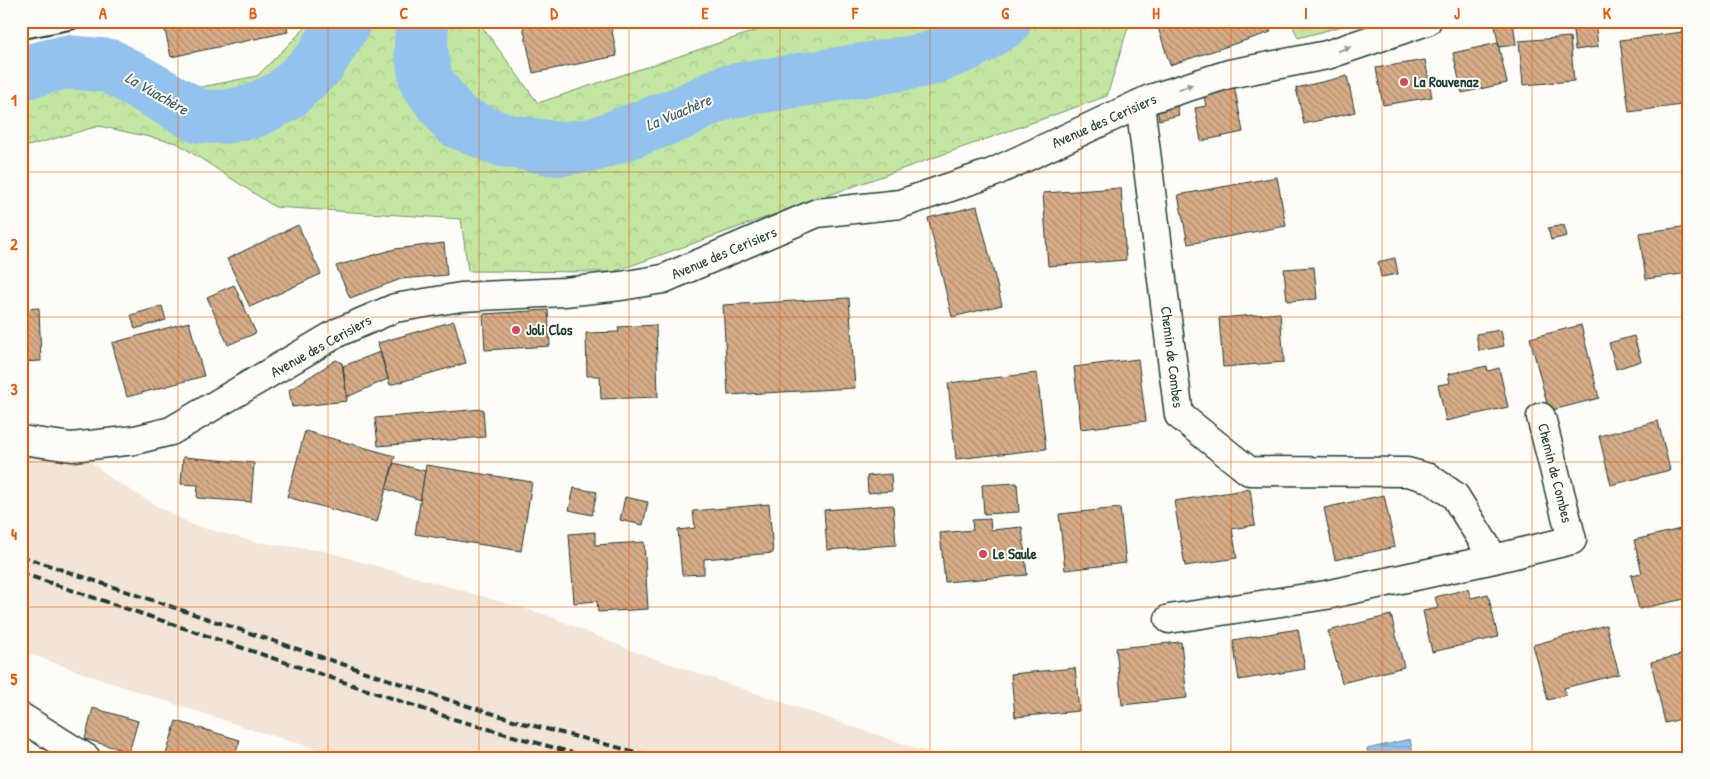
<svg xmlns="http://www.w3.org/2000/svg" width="1710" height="779" viewBox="0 0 1710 779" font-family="'Patrick Hand',sans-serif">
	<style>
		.built { fill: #f2e4d6 }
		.forest { fill: url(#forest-crowns); stroke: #71926b }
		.water { fill: url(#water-rules); stroke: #658da4 }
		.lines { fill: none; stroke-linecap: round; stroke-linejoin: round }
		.river { stroke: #93c2ee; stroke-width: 54 }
		.building { fill: url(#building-back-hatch); stroke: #1f3d34 }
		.service-casing { stroke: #1f3d34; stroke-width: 19 }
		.minor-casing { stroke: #1f3d34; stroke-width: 31 }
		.service { stroke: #fdfcf7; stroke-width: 15 }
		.minor { stroke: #fdfcf7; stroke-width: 28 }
		.rail { stroke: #1f3d34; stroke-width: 4; stroke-dasharray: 8 4; stroke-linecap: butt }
		.oneway { fill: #8e9c96 }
		.grid { fill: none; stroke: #e8590c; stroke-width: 1; stroke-opacity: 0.55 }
		.poi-dot { fill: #d1495b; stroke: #fdfcf7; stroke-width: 2 }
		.labels { text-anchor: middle; stroke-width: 4; stroke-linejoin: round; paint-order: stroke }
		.poi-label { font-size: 15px; font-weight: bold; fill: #1f3d34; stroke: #fdfcf7; text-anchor: start }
		.street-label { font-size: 15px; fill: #1f3d34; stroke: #fdfcf7 }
		.water-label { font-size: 16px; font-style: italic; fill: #3c5e62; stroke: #fdfcf7 }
		.neatline { fill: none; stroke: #e8590c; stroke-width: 2 }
		.grid-label { font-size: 16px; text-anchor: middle; font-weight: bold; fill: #e8590c }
	</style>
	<defs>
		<pattern id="forest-crowns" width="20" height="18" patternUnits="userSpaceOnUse" patternTransform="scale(1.25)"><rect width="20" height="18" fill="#c3e7a2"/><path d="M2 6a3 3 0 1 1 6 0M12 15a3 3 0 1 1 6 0" fill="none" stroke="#a7c78c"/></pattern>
		<pattern id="water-rules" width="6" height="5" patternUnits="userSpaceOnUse" patternTransform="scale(1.25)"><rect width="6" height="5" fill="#93c2ee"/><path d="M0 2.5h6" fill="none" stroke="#779fc2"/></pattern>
		<pattern id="building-back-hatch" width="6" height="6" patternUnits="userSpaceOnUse" patternTransform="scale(1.25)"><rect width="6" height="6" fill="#d7ac88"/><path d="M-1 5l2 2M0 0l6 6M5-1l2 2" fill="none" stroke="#ae8d70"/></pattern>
	</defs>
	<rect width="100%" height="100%" fill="#fdfcf7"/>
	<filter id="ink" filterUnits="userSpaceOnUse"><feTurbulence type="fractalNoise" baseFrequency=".02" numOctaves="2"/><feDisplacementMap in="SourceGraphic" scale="10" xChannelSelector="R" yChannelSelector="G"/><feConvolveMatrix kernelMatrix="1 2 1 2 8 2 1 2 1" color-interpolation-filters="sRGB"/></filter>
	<g filter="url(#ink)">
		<polygon class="built" points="21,440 84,456 112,479 155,505 193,525 255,542 324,551 547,615 630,650 944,758 347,758 256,731 103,680 21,651"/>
		<g class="forest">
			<polygon points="312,21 478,21 538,103 785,21 1130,21 1107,96 613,272 468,271 461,219 275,207 177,143 99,126 21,148 21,88 71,73 181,91 257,76"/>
			<polygon points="1291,21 1362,21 1298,38"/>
		</g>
		<polygon class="water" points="1410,739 1414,758 1369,758 1367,749"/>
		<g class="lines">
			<g class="river">
				<polyline points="422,21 421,50 426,81 456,121 503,140 558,149 593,145 679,114 725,92 926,60 968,44 1005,21"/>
				<polyline points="21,73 66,62 110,66 198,116 223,117 254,111 284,96 319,63 345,21"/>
			</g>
		</g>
		<g class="building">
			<polygon points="163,21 286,21 288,32 171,57"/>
			<polygon points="522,21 610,21 617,56 533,73"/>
			<polygon points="1156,21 1267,21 1271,32 1170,65"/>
			<polygon points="1494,21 1513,21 1516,45 1499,47"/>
			<polygon points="1572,21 1595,21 1598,47 1575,50"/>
			<polygon points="1683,32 1685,47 1689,47 1689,104 1629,112 1620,40"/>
			<polygon points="1570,37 1574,81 1523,85 1519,41"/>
			<polygon points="1498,43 1507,83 1462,93 1453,53"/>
			<polygon points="1425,60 1432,97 1383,105 1376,68"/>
			<polygon points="1347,76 1355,112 1304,124 1296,88"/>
			<polygon points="1233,80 1243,132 1201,141 1195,108 1206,106 1202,85"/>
			<polygon points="1175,98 1179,115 1159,120 1156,100"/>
			<polygon points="1277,177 1286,226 1188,244 1178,195"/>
			<polygon points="1121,188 1126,260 1048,266 1043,193"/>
			<polygon points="977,206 1002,305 952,317 928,218"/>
			<polygon points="298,225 321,274 250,307 227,259"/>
			<polygon points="1564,225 1567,236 1551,240 1548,228"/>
			<polygon points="1689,226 1689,273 1646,279 1639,233"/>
			<polygon points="444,243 447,275 401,279 350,298 336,266 395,249"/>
			<polygon points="1395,258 1398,274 1381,277 1378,262"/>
			<polygon points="1314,267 1317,299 1287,301 1284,269"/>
			<polygon points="234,285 256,333 228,345 207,297"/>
			<polygon points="849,298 855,388 728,395 723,305"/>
			<polygon points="162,306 166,320 135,329 131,315"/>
			<polygon points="39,308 41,361 21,362 21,309"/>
			<polygon points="548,310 550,346 485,350 483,314"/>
			<polygon points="1280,313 1284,362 1223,367 1219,318"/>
			<polygon points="454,321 466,363 390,385 378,343"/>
			<polygon points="189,322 204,376 127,397 112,343"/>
			<polygon points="656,325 658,397 601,399 600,376 587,376 586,333 619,332 618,327"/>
			<polygon points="1581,325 1599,398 1549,411 1530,338"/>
			<polygon points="1501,330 1504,346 1479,351 1476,334"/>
			<polygon points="1634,336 1641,361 1616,369 1609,343"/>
			<polygon points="380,352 388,379 347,397 343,366"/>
			<polygon points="1138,359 1146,421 1081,429 1074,367"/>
			<polygon points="336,360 342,363 347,401 292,407 289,390"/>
			<polygon points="1487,366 1488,371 1499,368 1508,407 1446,421 1438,385 1450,383 1448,374"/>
			<polygon points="1037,373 1046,449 956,459 948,383"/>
			<polygon points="483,409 485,437 378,446 375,418"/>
			<polygon points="1658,421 1670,470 1611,485 1599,436"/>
			<polygon points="305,431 395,456 377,522 287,497"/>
			<polygon points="183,457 254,463 251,502 197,498 198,485 181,484"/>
			<polygon points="394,463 425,471 421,500 386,489"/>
			<polygon points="426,465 532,482 521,551 415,534"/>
			<polygon points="891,474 892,491 868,493 867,476"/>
			<polygon points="1017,483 1019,512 984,514 982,485"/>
			<polygon points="574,488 597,492 592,515 569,510"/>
			<polygon points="1250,489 1255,525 1232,529 1237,558 1185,566 1174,501"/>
			<polygon points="1384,495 1395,547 1335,560 1324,508"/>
			<polygon points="625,497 648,502 643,525 620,520"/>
			<polygon points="769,504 773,553 704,559 704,574 682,575 678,530 695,528 693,511"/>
			<polygon points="893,505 896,545 827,550 824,510"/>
			<polygon points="1120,508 1126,563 1065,570 1059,514"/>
			<polygon points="990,519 991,530 1022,527 1027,575 945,582 940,533 973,530 972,520"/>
			<polygon points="1689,527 1689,598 1639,609 1631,575 1642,573 1634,540"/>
			<polygon points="595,532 595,545 644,542 648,609 598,612 597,601 574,603 569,534"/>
			<polygon points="1468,589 1471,598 1488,594 1498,637 1432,652 1423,611 1438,608 1435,597"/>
			<polygon points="1391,615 1404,667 1342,683 1328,631"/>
			<polygon points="1606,625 1619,674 1564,688 1566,695 1548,700 1533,645"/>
			<polygon points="1298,629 1305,669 1239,680 1233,640"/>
			<polygon points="1181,642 1187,698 1122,705 1116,648"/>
			<polygon points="1689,653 1689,717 1665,723 1651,662"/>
			<polygon points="1075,668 1079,711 1015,717 1011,674"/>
			<polygon points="93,708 138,721 129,752 85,739"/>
			<polygon points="176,721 240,740 234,758 165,758"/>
		</g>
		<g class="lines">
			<defs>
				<polyline id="service" points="21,31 72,21"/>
				<g id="minor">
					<polyline points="1140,104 1179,415 1249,471 1407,472 1429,478 1455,496 1494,559 1572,540 1541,417"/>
					<polyline points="21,440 72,447 135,440 171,431 339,332 395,308 461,297 564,292 621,286 663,279 817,213 900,204 992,173 1150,99 1229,74 1327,55 1427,21"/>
					<polyline points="1169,619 1326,595 1494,559"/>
					<polyline points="21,717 86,758"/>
				</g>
			</defs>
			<use href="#service" class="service-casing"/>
			<use href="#minor" class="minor-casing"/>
			<use href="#service" class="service"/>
			<use href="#minor" class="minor"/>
			<g class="rail">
				<polyline points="21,556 455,702 523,723 659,758"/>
				<polyline points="21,573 450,718 590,758"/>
			</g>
		</g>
		<defs><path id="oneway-solid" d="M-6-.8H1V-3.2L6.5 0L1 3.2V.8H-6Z" transform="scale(1.25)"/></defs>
		<g class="oneway">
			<use href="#oneway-solid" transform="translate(1344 49) rotate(-19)"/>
			<use href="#oneway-solid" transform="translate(1186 87) rotate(-18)"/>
		</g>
	</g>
	<path class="grid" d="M178 21V758M328 21V758M479 21V758M629 21V758M780 21V758M930 21V758M1081 21V758M1231 21V758M1382 21V758M1532 21V758M21 172H1689M21 317H1689M21 462H1689M21 607H1689"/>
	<g class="poi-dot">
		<circle cx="1404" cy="82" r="5"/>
		<circle cx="516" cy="330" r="5"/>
		<circle cx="983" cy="554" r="5"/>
	</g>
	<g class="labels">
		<g class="poi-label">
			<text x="1414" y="87">La Rouvenaz</text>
			<text x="526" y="335">Joli Clos</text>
			<text x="993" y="559">Le Saule</text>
		</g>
		<g class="street-label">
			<text transform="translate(1104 121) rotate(-24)" y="5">Avenue des Cerisiers</text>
			<text transform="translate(724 253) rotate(-23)" y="5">Avenue des Cerisiers</text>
			<text transform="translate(321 346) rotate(-29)" y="5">Avenue des Cerisiers</text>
			<text transform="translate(1172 357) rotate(83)" y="5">Chemin de Combes</text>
			<text transform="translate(1555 473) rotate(76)" y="5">Chemin de Combes</text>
		</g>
		<g class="water-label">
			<text transform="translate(157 93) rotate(30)" y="6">La Vuachère</text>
			<text transform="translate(678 112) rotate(-23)" y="6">La Vuachère</text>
		</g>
	</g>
	<rect width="1710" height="779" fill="none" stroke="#fdfcf7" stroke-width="55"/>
	<rect x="28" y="28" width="1654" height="724" class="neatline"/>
	<g class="grid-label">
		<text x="103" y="19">A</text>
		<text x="253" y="19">B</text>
		<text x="404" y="19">C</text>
		<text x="554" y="19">D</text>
		<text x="705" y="19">E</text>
		<text x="855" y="19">F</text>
		<text x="1005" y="19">G</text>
		<text x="1156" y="19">H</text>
		<text x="1306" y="19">I</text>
		<text x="1457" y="19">J</text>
		<text x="1607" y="19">K</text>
		<text x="14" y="106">1</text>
		<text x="14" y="250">2</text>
		<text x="14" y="395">3</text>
		<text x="14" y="540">4</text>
		<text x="14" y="685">5</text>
	</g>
</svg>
